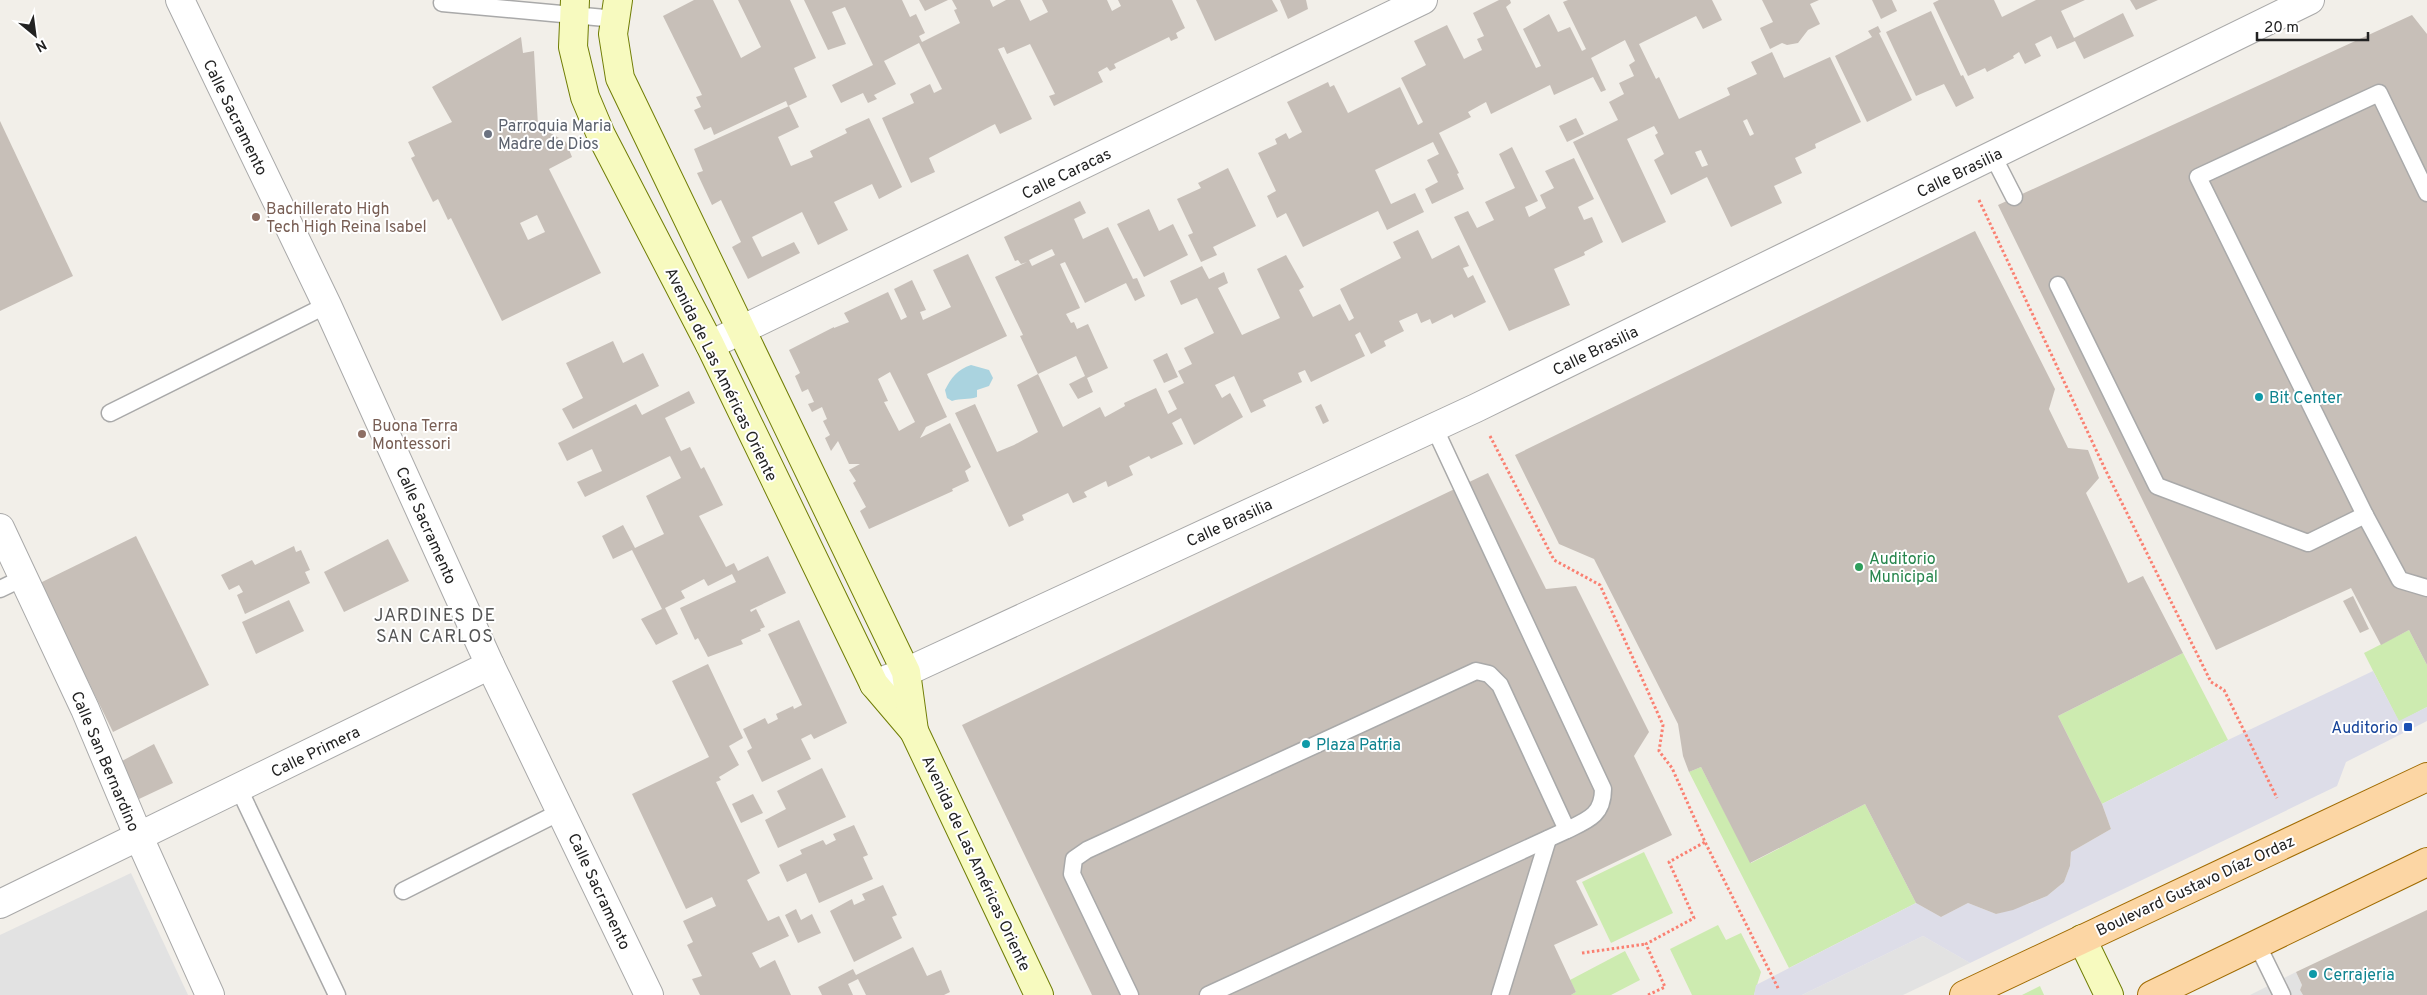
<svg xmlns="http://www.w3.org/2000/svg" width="2427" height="995" viewBox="0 0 2427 995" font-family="Overpass,sans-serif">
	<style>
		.grass { fill: #cdebb0 }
		.parking { fill: #e2e2e2 }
		.plaza { fill: #dddde8 }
		.water { fill: #aad3df }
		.building { fill: #c7bfb8; fill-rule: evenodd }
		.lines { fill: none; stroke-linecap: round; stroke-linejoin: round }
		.lane-casing { stroke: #a9a9a9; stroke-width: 19 }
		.street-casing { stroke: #a9a9a9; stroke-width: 30 }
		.secondary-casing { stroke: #707d05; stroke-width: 30 }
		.primary-casing { stroke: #a06b00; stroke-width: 30 }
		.path { stroke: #fa8072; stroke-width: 3; stroke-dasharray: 2.5 2.5; stroke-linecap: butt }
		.lane { stroke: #fff; stroke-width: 16 }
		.street { stroke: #fff; stroke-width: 28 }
		.secondary { stroke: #f7fabf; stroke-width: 28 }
		.primary { stroke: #fcd6a4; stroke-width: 28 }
		.worship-dot { fill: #6b7280; stroke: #fff; stroke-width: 2 }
		.education-dot { fill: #8d6e63; stroke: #fff; stroke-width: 2 }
		.culture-dot { fill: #0f9aa8; stroke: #fff; stroke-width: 2 }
		.leisure-dot { fill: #2e9e5b; stroke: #fff; stroke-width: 2 }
		.transit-dot { fill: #1a4fb4; stroke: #fff; stroke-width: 2 }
		.labels { text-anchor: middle; stroke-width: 4; stroke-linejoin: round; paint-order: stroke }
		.street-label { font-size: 16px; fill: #222; stroke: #fff }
		.worship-label { font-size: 16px; fill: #5b616d; stroke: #fff; text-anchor: start }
		.education-label { font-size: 16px; fill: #785e54; stroke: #fff; text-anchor: start }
		.culture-label { font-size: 16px; fill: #0d838f; stroke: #fff; text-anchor: start }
		.leisure-label { font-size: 16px; fill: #27864d; stroke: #fff; text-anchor: start }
		.transit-label { font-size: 16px; fill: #164399; stroke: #fff; text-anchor: end }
		.neighbourhood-label { font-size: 18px; letter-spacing: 1px; fill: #555; stroke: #fff }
	</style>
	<rect width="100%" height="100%" fill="#f2efe9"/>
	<g class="grass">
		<polygon points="2409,630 2427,665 2427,707 2399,722 2364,653"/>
		<polygon points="2183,653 2228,740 2102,804 2058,716"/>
		<polygon points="1701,767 1751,863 1865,804 1916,903 1789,968 1689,772"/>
		<polygon points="1644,852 1673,913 1611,943 1582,882"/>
		<polygon points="1718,925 1726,940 1741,933 1761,972 1754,995 1692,995 1670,949"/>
		<polygon points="1625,951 1640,980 1611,995 1571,995 1576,992 1570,980"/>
		<polygon points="2040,986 2044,995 2022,995"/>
	</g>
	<g class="parking">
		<polygon points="131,873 188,995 0,995 0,935"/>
		<polygon points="1923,936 1970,963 1903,995 1802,995"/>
		<polygon points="2296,972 2302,985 2300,990 2303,995 2250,995"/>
	</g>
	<polygon class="plaza" points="2373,671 2399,721 2427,707 2427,721 2346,762 2337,786 1970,963 1923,936 1802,995 1754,995 1756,985 1916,903 1941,917 1968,903 1996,914 2031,903 2047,896 2064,882 2070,866 2071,852 2111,829 2102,804 2228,740"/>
	<path class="water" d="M971 365 989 370 993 378 989 386 977 390V397C968 400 961 398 952 401L947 398 945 390C951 378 958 369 971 365Z"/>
	<g class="building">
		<polygon points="694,0 713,0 741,58 761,47 738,0 790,0 816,58 794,68 807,97 788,106 786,101 714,135 711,127 704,130 694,110 701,107 696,97 702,95 663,16"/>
		<polygon points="804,0 902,0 910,17 916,14 925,33 919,36 922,42 960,23 954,10 957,9 952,0 990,0 993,7 1006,0 1020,0 1030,21 1048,12 1042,0 1107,0 1112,11 1121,6 1118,0 1172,0 1185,28 1176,33 1178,38 1171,41 1169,37 1114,64 1116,68 1110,71 1107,67 1098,72 1103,82 1054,106 1049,96 1055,94 1030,44 1007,54 1004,47 998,49 1032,119 1000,134 995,124 929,158 935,172 911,183 882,118 914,103 910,94 930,84 934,93 942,89 919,43 884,61 896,84 874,95 877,99 868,103 863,93 841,103 832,85 873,65 845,7 832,12 846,44 828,50"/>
		<polygon points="919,0 948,0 925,11"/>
		<polygon points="1196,0 1272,0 1278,11 1215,41"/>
		<polygon points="1280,0 1306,0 1308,9 1288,19"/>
		<path d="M1499 0H1510L1511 3 1506 7 1536 68 1541 66 1523 29 1549 14 1558 32 1570 27 1582 51 1586 49 1563 2 1568 0H1712L1722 20 1703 29 1696 16 1639 44 1656 79 1659 77 1679 119 1730 95 1727 88 1757 74 1751 62 1772 52 1784 78 1830 57 1861 122 1815 144 1816 148 1795 158 1802 173 1774 186 1782 203 1731 227 1707 177 1671 195 1654 160 1664 154 1655 135 1658 133 1654 126 1627 139 1666 222 1622 243 1573 142 1618 120 1609 102 1624 94 1619 83 1634 76 1629 65 1635 61 1625 40 1591 58 1606 90 1601 92 1593 77 1554 95 1550 85 1491 114 1486 102 1468 112 1471 117 1439 133 1459 173 1457 174 1464 189 1432 204 1425 189 1438 182 1427 160 1439 154 1433 142 1375 170 1391 204 1415 193 1424 212 1387 230 1378 211 1303 247 1286 213 1277 218 1267 196 1276 191 1258 153 1277 144 1275 139 1286 133 1289 139 1302 132 1287 102 1328 82 1330 87 1334 85 1348 113 1400 87 1418 125 1423 122 1401 78 1426 65 1414 41 1447 25 1464 59 1482 50 1477 39 1484 36 1473 13ZM1747 119 1754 134 1750 136 1743 121ZM1701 150 1708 165 1702 167 1695 152Z"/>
		<polygon points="1762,0 1819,0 1810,4 1820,24 1808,30 1798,43 1787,45 1782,43 1770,49 1760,28 1773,22"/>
		<polygon points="1872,0 1892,0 1897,11 1881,19"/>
		<polygon points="1939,0 1994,0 2002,17 2036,0 2085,0 2061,11 2074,38 2123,13 2134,36 2084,59 2075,41 2057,49 2051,36 2035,44 2041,56 2025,64 2019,52 2013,56 2014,58 1987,72 1985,68 1968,76 1933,3"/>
		<polygon points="2130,0 2158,0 2136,10"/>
		<polygon points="1931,11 1961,76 1963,75 1974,98 1956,107 1944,84 1916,96 1886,32"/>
		<polygon points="2412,15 2427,34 2427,665 2409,630 2381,645 2351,588 2216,650 1998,205"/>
		<polygon points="1878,26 1881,32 1879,33 1912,100 1867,122 1835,56 1872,37 1868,31"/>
		<path d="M521 37 523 53 534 51 538 126 566 142 572 157 549 169 601 273 502 321 451 218 448 220 438 199 433 202 411 158 415 156 408 142 452 122 432 87ZM537 215 545 232 528 240 520 223Z"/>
		<polygon points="789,106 799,127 778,137 791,166 813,157 810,151 847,133 845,129 869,118 902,187 879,199 872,184 834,202 848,230 818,245 802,212 752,237 762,257 794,242 800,253 748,279 732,247 741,242 721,200 712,205 697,173 703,171 694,149"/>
		<polygon points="1576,118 1584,134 1567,142 1559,126"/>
		<polygon points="0,121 73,276 0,311"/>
		<polygon points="1512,147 1538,201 1525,207 1529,217 1546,208 1540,195 1554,188 1545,171 1574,158 1594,199 1578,207 1584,220 1592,217 1603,242 1584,252 1585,255 1554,269 1570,305 1509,331 1454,217 1468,211 1477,228 1494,220 1485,202 1515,188 1499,154"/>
		<polygon points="1228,168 1256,226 1213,247 1217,255 1201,262 1188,235 1193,233 1177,199 1201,188 1198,183"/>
		<path d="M1080 201 1086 213 1074 219 1083 239 1108 227 1133 279 1137 278 1145 296 1135 301 1126 283 1085 303 1065 262 1060 264 1080 308 1066 314 1071 323 1074 322 1077 329 1088 324 1108 368 1087 378 1093 392 1078 399 1069 384 1085 376 1076 356 1038 374 1020 336 1023 335 995 277 1027 262 1021 264 1018 260 1015 261 1004 237ZM1052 249 1055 255 1032 266 1029 260Z"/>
		<polygon points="1149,209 1159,231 1173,224 1188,255 1144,277 1117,224"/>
		<polygon points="1418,230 1432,259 1459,245 1469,266 1463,268 1468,278 1473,275 1486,302 1454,318 1452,314 1432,324 1430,319 1421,323 1417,313 1399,321 1404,331 1384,341 1386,346 1371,354 1360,332 1355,335 1365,356 1311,382 1305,370 1298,373 1302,382 1263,400 1266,406 1251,413 1234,376 1215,385 1222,398 1230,393 1243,417 1194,445 1181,418 1172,423 1183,444 1151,459 1149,456 1129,466 1133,475 1108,487 1106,481 1084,492 1087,497 1073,503 1068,493 1022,515 1024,520 1009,527 955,413 975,404 997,452 1014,445 1038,432 1017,385 1038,374 1063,427 1100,407 1105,417 1125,406 1124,403 1156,388 1168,414 1177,409 1168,391 1184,383 1178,371 1192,364 1184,348 1214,333 1197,298 1181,305 1170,281 1202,266 1209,279 1224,272 1228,283 1218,288 1242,335 1280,318 1257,269 1286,255 1304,287 1299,290 1313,317 1340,304 1349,321 1354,318 1340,289 1401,258 1393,242"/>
		<polygon points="1975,231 2055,389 2049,409 2068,448 2088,450 2099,478 2086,493 2128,583 2143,576 2183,653 2058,716 2102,804 2111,829 2071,852 2070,866 2064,882 2047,896 2013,910 1996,914 1968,903 1941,917 1916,903 1865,804 1750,863 1701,767 1689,772 1683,756 1678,724 1594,559 1559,544 1515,455"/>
		<path d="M968 254 1007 336 927 374 947 417 926 427 920 438 950 423 971 467 965 471 969 481 952 489 953 491 869 529 860 511 866 507 853 483 856 481 849 470 860 464H849L838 441 831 451 825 438 830 435 823 421 827 419 822 407 812 412 808 404 814 402 808 389 802 392 795 376 800 373 789 350 834 327V328L849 322 844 313 888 292 901 320 907 317 894 289 912 280 926 310 920 312 923 320 951 307 933 270ZM890 372 915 422 899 431 884 402 888 401 878 379Z"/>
		<polygon points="613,341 623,363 643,353 659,386 573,429 562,409 583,398 566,363"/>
		<polygon points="1167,353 1178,377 1164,383 1153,360"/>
		<polygon points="689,391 695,403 665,418 681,451 690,447 701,469 704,467 723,505 699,516 726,567 734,563 738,571 768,556 786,593 750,610 751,612 756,609 765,627 760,629 761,631 741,640 743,644 708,657 698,638 695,640 680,608 736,582 732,574 708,586 704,579 681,591 685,598 665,608 678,634 656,645 641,619 662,609 632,550 613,559 602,536 623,525 635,548 664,534 646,496 681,478 670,456 585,497 577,482 602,471 592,449 567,461 558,443 636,404 642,415"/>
		<polygon points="1321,404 1329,421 1323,424 1315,407"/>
		<polygon points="1488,473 1546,589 1576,586 1649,732 1634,756 1672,835 1576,881 1598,925 1554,945 1576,992 1571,995 1092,995 962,725"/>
		<polygon points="136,536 209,685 113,732 40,583"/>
		<polygon points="388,539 409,581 344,612 324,572"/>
		<polygon points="294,546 296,552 301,550 310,570 305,572 310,583 245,614 237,595 243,592 239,585 229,590 221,575 252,560 255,565"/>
		<polygon points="2353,596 2369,629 2360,633 2343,601"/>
		<polygon points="289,600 304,631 256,654 242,622"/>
		<polygon points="799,620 847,723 814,739 811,734 801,739 811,759 762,782 747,751 752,748 743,729 765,718 768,724 778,719 776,714 793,706 794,709 802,705 768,634"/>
		<polygon points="708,664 743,738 729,746 739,765 719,777 721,780 716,782 760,873 747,880 768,921 779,916 789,936 752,953 760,968 775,960 791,995 700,995 692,979 702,976 687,945 693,942 683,921 716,906 712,897 686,909 632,794 709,757 672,681"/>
		<polygon points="154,744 173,783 139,799 120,762"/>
		<polygon points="822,768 846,817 778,848 765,820 786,809 777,791"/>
		<polygon points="753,794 763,813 741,823 732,804"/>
		<polygon points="854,825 868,855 863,857 873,879 819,903 806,873 787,882 779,865 802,854 800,850 823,840 826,845 836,840 833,834"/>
		<polygon points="883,885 897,915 892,917 902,938 854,962 830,911 852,899 854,905 865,900 862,894"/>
		<polygon points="796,909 801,920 812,914 821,933 798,943 785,915"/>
		<polygon points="2427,910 2427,995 2303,995 2300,990 2302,985 2296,972"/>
		<polygon points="913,947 927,976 941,970 950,992 944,995 866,995 858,979 848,984 853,995 822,995 818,987 853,969 856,975"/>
	</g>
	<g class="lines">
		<defs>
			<g id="lane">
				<polyline points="442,3 616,19"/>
				<polyline points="1993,156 2014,197"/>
				<polyline points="2427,193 2379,93 2198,177 2365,515 2400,580 2427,588"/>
				<polyline points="2058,285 2157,486 2308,543 2365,515"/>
				<polyline points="110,413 327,305"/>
				<polyline points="0,589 23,578"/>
				<polyline points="239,789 337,995"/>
				<polyline points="403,891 562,811"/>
				<polyline points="2257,944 2282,995"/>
				<polyline points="1130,995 1072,874 1074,859 1087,850 1476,671 1489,674 1500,685 1567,830"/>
				<path d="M1208 995 1567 830C1588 820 1603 815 1603 789L1434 427"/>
				<polyline points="1500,995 1548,839"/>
			</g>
			<g id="street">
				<polyline points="180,0 327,305 490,665 649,995"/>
				<polyline points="710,345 1423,0"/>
				<polyline points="0,528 85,709 138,835 210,995"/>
				<polyline points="874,684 906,672 1476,408 2310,0"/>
				<polyline points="0,904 490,665"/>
			</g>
			<g id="secondary">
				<polyline points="575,0 573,47 585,97 601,135 710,345 874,684 914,731 1039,995"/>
				<polyline points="618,0 613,34 620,78 906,672 914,731"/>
				<polyline points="2082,939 2109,995"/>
			</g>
			<g id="primary">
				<polyline points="1964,995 2427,777"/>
				<polyline points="2152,995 2427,862"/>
			</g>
		</defs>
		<use href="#lane" class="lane-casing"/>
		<use href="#street" class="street-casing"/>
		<use href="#secondary" class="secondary-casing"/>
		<use href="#primary" class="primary-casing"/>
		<g class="path">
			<polyline points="1979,200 2105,469 2211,682 2224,690 2277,798"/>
			<polyline points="1490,436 1554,560 1600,585 1663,725 1659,751 1672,768 1705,842 1779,990"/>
			<polyline points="1582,953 1646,944"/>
			<polyline points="1648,995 1665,987 1646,944 1694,918 1669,862 1705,842"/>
		</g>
		<use href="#lane" class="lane"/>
		<use href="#street" class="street"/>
		<use href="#secondary" class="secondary"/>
		<use href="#primary" class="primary"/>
	</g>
	<circle class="worship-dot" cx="488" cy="134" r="5"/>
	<g class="education-dot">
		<circle cx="256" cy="217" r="5"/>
		<circle cx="362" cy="434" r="5"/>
	</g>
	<g class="culture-dot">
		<circle cx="2259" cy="397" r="5"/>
		<circle cx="1306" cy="744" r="5"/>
		<circle cx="2313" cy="974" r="5"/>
	</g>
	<circle class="leisure-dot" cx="1859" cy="567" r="5"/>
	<rect class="transit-dot" x="2403" y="722" width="10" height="10" rx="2.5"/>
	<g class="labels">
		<g class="street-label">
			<text transform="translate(236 117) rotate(64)" y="6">Calle Sacramento</text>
			<text transform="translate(1959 172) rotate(-26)" y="6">Calle Brasilia</text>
			<text transform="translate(1066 173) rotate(-26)" y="6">Calle Caracas</text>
			<text transform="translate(1595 350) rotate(-26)" y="6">Calle Brasilia</text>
			<text transform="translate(722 374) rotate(64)" y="6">Avenida de Las Américas Oriente</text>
			<text transform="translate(1229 522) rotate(-25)" y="6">Calle Brasilia</text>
			<text transform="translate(427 525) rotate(66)" y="6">Calle Sacramento</text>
			<text transform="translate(315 751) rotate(-26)" y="6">Calle Primera</text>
			<text transform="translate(106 761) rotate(67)" y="6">Calle San Bernardino</text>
			<text transform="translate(977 863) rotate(65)" y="6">Avenida de Las Américas Oriente</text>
			<text transform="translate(2195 885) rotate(-25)" y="6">Boulevard Gustavo Díaz Ordaz</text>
			<text transform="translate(600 891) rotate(65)" y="6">Calle Sacramento</text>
		</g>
		<g class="worship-label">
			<text x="498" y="131">Parroquia Maria<tspan x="498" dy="18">Madre de Dios</tspan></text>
		</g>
		<g class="education-label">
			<text x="266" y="214">Bachillerato High<tspan x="266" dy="18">Tech High Reina Isabel</tspan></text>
			<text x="372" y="431">Buona Terra<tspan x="372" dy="18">Montessori</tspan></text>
		</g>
		<g class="culture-label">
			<text x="2269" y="403">Bit Center</text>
			<text x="1316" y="750">Plaza Patria</text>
			<text x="2323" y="980">Cerrajeria</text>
		</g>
		<g class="leisure-label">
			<text x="1869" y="564">Auditorio<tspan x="1869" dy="18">Municipal</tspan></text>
		</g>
		<g class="transit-label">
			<text x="2398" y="733">Auditorio</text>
		</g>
		<g class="neighbourhood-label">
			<text x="435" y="621">JARDINES DE<tspan x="435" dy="21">SAN CARLOS</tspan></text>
		</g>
	</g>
	<g transform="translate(35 35) rotate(151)" stroke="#ffffff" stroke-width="4" paint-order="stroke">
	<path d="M0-4L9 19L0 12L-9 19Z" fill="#222222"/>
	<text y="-8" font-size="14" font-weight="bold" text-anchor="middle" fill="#222222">N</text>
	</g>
	<path d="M2257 32v8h111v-8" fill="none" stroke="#222222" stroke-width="2.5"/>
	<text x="2264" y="32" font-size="15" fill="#222222" stroke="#ffffff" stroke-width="4" paint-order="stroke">20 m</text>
</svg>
